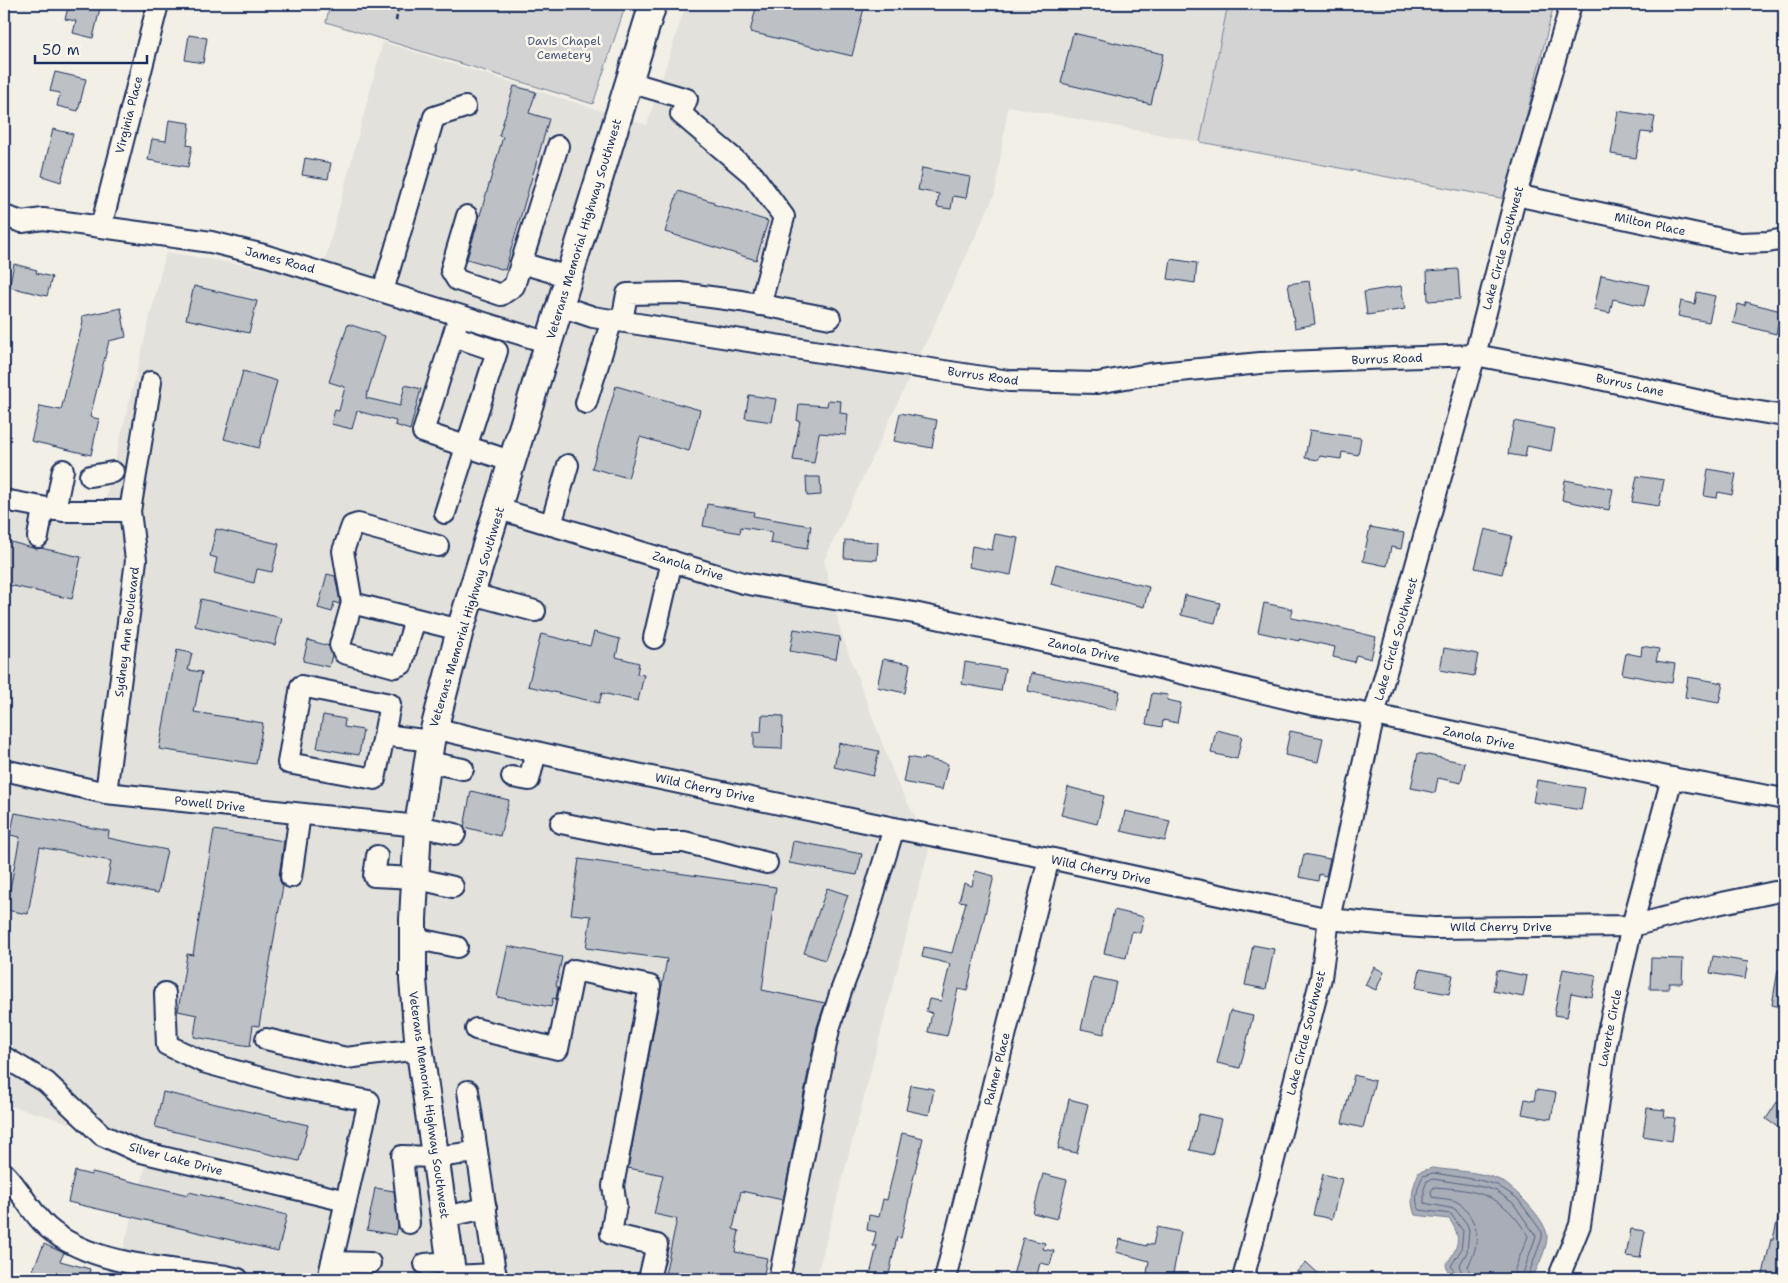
<svg xmlns="http://www.w3.org/2000/svg" width="1788" height="1283" viewBox="0 0 1788 1283" font-family="'Shantell Sans',sans-serif">
	<style>
		.built { fill: #e2e1dc }
		.green { fill: #d2d3d2; stroke: #768198 }
		.water { fill: #a9adb7; stroke: #707b93 }
		.lines { fill: none; stroke-linecap: round; stroke-linejoin: round }
		.shore { stroke: #546182; stroke-width: 1 }
		.building { fill: #bdc0c4; stroke: #1b2f5e }
		.minor-casing { stroke: #1b2f5e; stroke-width: 24 }
		.major-casing { stroke: #1b2f5e; stroke-width: 30 }
		.path { stroke: #1b2f5e; stroke-width: 2.5; stroke-dasharray: 5 4; stroke-linecap: butt }
		.minor { stroke: #fbf7ec; stroke-width: 20 }
		.major { stroke: #fbf7ec; stroke-width: 26 }
		.labels { text-anchor: middle; stroke-width: 5; stroke-linejoin: round; paint-order: stroke }
		.park-label { font-size: 12px; fill: #49587b; stroke: #fbf7ec }
		.street-label { font-size: 12px; fill: #1b2f5e; stroke: #fbf7ec }
	</style>
	<rect width="100%" height="100%" fill="#f2efe6"/>
	<filter id="ink" filterUnits="userSpaceOnUse"><feTurbulence type="fractalNoise" baseFrequency=".02" numOctaves="2"/><feDisplacementMap in="SourceGraphic" scale="10" xChannelSelector="R" yChannelSelector="G"/><feConvolveMatrix kernelMatrix="1 2 1 2 8 2 1 2 1" color-interpolation-filters="sRGB"/></filter>
	<g filter="url(#ink)">
		<polygon class="built" points="686,4 1228,4 1200,142 1008,106 995,194 824,561 841,633 897,783 930,845 816,1279 115,1279 151,1146 4,1104 4,498 100,521 166,252 270,269 319,283 383,42 647,125"/>
		<g class="green">
			<polygon points="330,4 626,4 593,104 326,22"/>
			<polygon points="1228,4 1554,4 1506,199 1200,142"/>
		</g>
		<path class="water" d="M1432 1168C1453 1171 1480 1171 1500 1180 1513 1187 1548 1221 1547 1237 1547 1248 1537 1270 1531 1279H1456L1449 1275 1446 1265C1458 1247 1463 1238 1449 1219L1415 1215C1409 1200 1413 1186 1419 1172Z"/>
		<g class="lines">
			<g class="shore">
				<path d="M1458 1279 1451 1266 1461 1250 1463 1231 1451 1214 1420 1210C1413 1201 1418 1185 1423 1176L1433 1173 1479 1180 1497 1185 1517 1198 1542 1232V1238L1527 1279"/>
				<polyline points="1464,1279 1463,1274 1459,1266 1467,1252 1469,1230 1467,1224 1455,1209 1424,1203 1424,1189 1427,1181 1433,1179 1478,1186 1495,1190 1513,1203 1536,1236 1521,1279"/>
				<path d="M1471 1279 1468 1266C1477 1250 1481 1231 1469 1215 1466 1210 1463 1206 1459 1203 1451 1198 1440 1199 1432 1197L1431 1191 1434 1187C1480 1190 1504 1195 1528 1236 1524 1248 1513 1269 1513 1279"/>
			</g>
		</g>
		<g class="building">
			<polygon points="69,4 101,4 93,38 73,33 76,21 65,19"/>
			<polygon points="757,4 865,4 852,56 750,32"/>
			<polygon points="1073,33 1163,54 1151,104 1061,83"/>
			<polygon points="189,35 207,38 203,63 185,60"/>
			<polygon points="55,72 86,79 78,111 57,106 60,93 50,91"/>
			<polygon points="514,86 536,92 529,113 549,119 505,270 467,259 503,137 499,136"/>
			<polygon points="1618,111 1655,117 1652,133 1641,132 1636,158 1611,154"/>
			<polygon points="169,120 190,123 187,145 192,146 188,167 148,160 152,139 166,141"/>
			<polygon points="53,129 73,134 61,182 42,176"/>
			<polygon points="305,158 331,163 328,179 302,175"/>
			<polygon points="922,168 970,177 966,198 953,196 951,209 937,207 939,194 918,190"/>
			<polygon points="678,191 714,202 713,204 768,221 756,260 665,232"/>
			<polygon points="1171,259 1197,263 1195,283 1168,279"/>
			<polygon points="14,264 37,270 36,273 52,277 47,296 9,287"/>
			<polygon points="1458,269 1460,299 1428,301 1427,271"/>
			<polygon points="1601,275 1649,285 1644,306 1613,299 1610,313 1594,310"/>
			<polygon points="1309,281 1315,324 1295,328 1288,284"/>
			<polygon points="194,286 257,301 249,333 186,319"/>
			<polygon points="1401,286 1405,309 1367,315 1364,292"/>
			<polygon points="1697,292 1715,296 1709,322 1678,316 1681,301 1695,304"/>
			<polygon points="1746,302 1781,311 1776,334 1733,323 1738,304 1745,306"/>
			<polygon points="121,308 126,337 109,341 90,417 99,419 91,455 31,441 40,406 61,410 83,322 82,316"/>
			<polygon points="348,324 385,336 366,398 400,406 405,385 421,389 410,430 395,425 396,421 357,411 352,429 331,424 335,410 339,411 345,387 329,382"/>
			<polygon points="243,371 277,381 259,448 224,439"/>
			<polygon points="616,386 700,410 689,451 640,437 628,478 592,468"/>
			<polygon points="749,395 776,399 772,422 745,418"/>
			<polygon points="828,400 841,401 840,413 848,414 846,435 819,433 814,463 793,460 800,421 797,421 799,404 827,406"/>
			<polygon points="900,413 937,420 932,448 894,441"/>
			<polygon points="1514,421 1555,429 1551,451 1527,446 1525,457 1508,454"/>
			<polygon points="1310,430 1361,438 1358,455 1342,452 1341,459 1320,456 1319,460 1305,458"/>
			<polygon points="1708,469 1736,474 1732,495 1718,492 1717,498 1704,496"/>
			<polygon points="1637,476 1664,480 1659,506 1632,502"/>
			<polygon points="806,477 820,477 821,495 807,496"/>
			<polygon points="1565,480 1613,489 1609,510 1562,500"/>
			<polygon points="707,504 754,512 753,516 811,526 807,549 770,543 772,532 741,527 740,533 703,526"/>
			<polygon points="1370,527 1404,533 1401,549 1391,547 1387,566 1363,561"/>
			<polygon points="216,529 279,544 272,572 257,569 254,583 214,573 217,558 210,556"/>
			<polygon points="1485,529 1512,536 1502,574 1475,568"/>
			<polygon points="995,534 1018,538 1011,575 969,567 972,546 992,550"/>
			<polygon points="4,540 36,549 41,548 81,557 72,599 4,584"/>
			<polygon points="845,540 878,542 877,560 844,558"/>
			<polygon points="1056,564 1149,587 1144,607 1051,584"/>
			<polygon points="327,574 335,576 340,602 339,604 334,602 332,612 318,608"/>
			<polygon points="1185,595 1220,603 1215,623 1181,615"/>
			<polygon points="201,599 282,618 275,645 195,626"/>
			<polygon points="1264,603 1293,609 1291,618 1320,623 1376,637 1371,659 1356,655 1354,662 1333,657 1335,647 1299,639 1299,641 1258,632"/>
			<polygon points="794,629 840,637 836,659 790,651"/>
			<polygon points="594,632 620,639 616,657 639,663 637,674 644,675 638,701 602,693 599,703 528,686 541,634 590,646"/>
			<polygon points="308,640 329,646 332,655 329,667 303,661"/>
			<polygon points="1642,646 1659,649 1656,661 1675,664 1672,683 1622,674 1626,653 1641,656"/>
			<polygon points="1444,648 1478,654 1474,676 1440,670"/>
			<polygon points="177,650 192,653 188,670 202,672 194,712 263,723 256,764 159,749"/>
			<polygon points="883,659 910,664 905,693 877,687"/>
			<polygon points="965,662 1005,669 1001,691 962,684"/>
			<polygon points="1031,673 1120,691 1116,710 1028,691"/>
			<polygon points="1688,677 1723,683 1719,703 1685,697"/>
			<polygon points="1152,693 1168,695 1167,700 1181,703 1177,723 1163,720 1162,727 1146,724"/>
			<polygon points="323,715 345,719 344,727 363,730 359,755 317,748"/>
			<polygon points="762,715 783,716 782,749 754,748 754,731 761,732"/>
			<polygon points="1216,730 1242,736 1237,759 1211,753"/>
			<polygon points="1290,731 1323,738 1318,762 1285,755"/>
			<polygon points="839,743 879,751 873,776 834,767"/>
			<polygon points="1418,753 1465,763 1461,783 1438,778 1435,793 1411,788"/>
			<polygon points="908,757 923,760 924,758 948,764 942,790 903,782"/>
			<polygon points="1537,780 1585,788 1581,810 1533,802"/>
			<polygon points="1068,787 1104,796 1097,824 1061,815"/>
			<polygon points="471,791 509,800 500,836 464,827"/>
			<polygon points="1125,811 1170,821 1165,841 1121,831"/>
			<polygon points="15,813 109,831 108,838 167,850 158,893 107,883 111,861 40,847 28,914 6,910 20,837 10,835"/>
			<polygon points="214,830 284,841 279,876 280,881 283,886 259,1026 253,1025 250,1046 194,1037 197,1015 178,1011 187,954 193,955"/>
			<polygon points="793,841 862,854 857,875 789,863"/>
			<polygon points="1304,854 1330,859 1326,876 1319,874 1318,881 1299,877"/>
			<polygon points="579,859 776,887 762,990 825,1003 817,1027 783,1200 741,1191 733,1229 739,1231 735,1252 767,1258 763,1279 664,1279 677,1219 654,1214 663,1175 628,1168 667,959 586,948 591,916 571,914"/>
			<polygon points="975,871 994,876 967,991 958,989 947,1036 928,1032 932,1013 926,1011 929,999 941,1001 950,964 922,957 924,947 952,953 966,902 959,901 964,883 972,886"/>
			<polygon points="827,888 848,895 825,960 804,953"/>
			<polygon points="1114,910 1144,917 1140,933 1132,931 1126,958 1104,953"/>
			<polygon points="1253,945 1274,949 1266,989 1245,985"/>
			<polygon points="508,946 562,957 556,986 558,987 556,999 553,998 551,1007 497,997"/>
			<polygon points="1713,956 1748,962 1745,979 1710,973"/>
			<polygon points="1651,958 1683,959 1682,983 1669,983 1669,989 1650,989"/>
			<polygon points="1374,967 1384,972 1376,990 1365,985"/>
			<polygon points="1420,969 1453,975 1449,994 1416,988"/>
			<polygon points="1563,969 1596,975 1592,997 1571,993 1567,1017 1554,1015"/>
			<polygon points="1497,970 1527,976 1523,997 1493,991"/>
			<polygon points="1778,970 1784,970 1784,1008 1772,1005"/>
			<polygon points="1093,977 1116,982 1104,1034 1081,1029"/>
			<polygon points="1230,1011 1253,1016 1240,1068 1217,1063"/>
			<polygon points="1354,1075 1375,1081 1363,1128 1342,1123"/>
			<polygon points="911,1085 934,1089 929,1115 906,1110"/>
			<polygon points="1536,1090 1556,1093 1551,1119 1522,1114 1525,1099 1534,1101"/>
			<polygon points="163,1092 308,1125 299,1161 155,1127"/>
			<polygon points="1069,1099 1088,1104 1077,1153 1058,1149"/>
			<polygon points="1777,1102 1784,1107 1784,1120 1779,1128 1766,1119"/>
			<polygon points="1647,1108 1665,1110 1664,1117 1675,1118 1672,1141 1643,1136"/>
			<polygon points="1199,1114 1221,1119 1212,1155 1190,1150"/>
			<polygon points="902,1133 923,1138 912,1184 901,1238 897,1237 888,1279 869,1279 877,1246 873,1246 876,1232 867,1230 869,1215 879,1217 883,1199 887,1200"/>
			<polygon points="75,1171 91,1175 92,1172 188,1195 189,1192 287,1215 278,1251 68,1202"/>
			<polygon points="1043,1174 1067,1180 1057,1219 1033,1213"/>
			<polygon points="1323,1174 1342,1179 1332,1219 1313,1215"/>
			<polygon points="375,1188 394,1191 398,1226 396,1235 367,1230"/>
			<polygon points="1779,1214 1784,1214 1784,1279 1762,1279 1771,1239 1773,1239"/>
			<polygon points="1157,1227 1181,1232 1172,1279 1146,1279 1149,1261 1116,1252 1120,1239 1147,1246 1147,1244 1153,1245"/>
			<polygon points="1631,1229 1645,1231 1640,1258 1626,1256"/>
			<polygon points="1023,1238 1045,1243 1043,1249 1054,1251 1050,1265 1040,1263 1036,1279 1012,1279"/>
			<polygon points="44,1244 64,1253 60,1261 90,1269 88,1279 29,1279"/>
			<polygon points="1306,1262 1324,1279 1290,1279"/>
		</g>
		<g class="lines">
			<defs>
				<g id="minor">
					<polyline points="629,82 687,99 681,114 753,175 784,217 760,305"/>
					<polyline points="1516,195 1740,243 1768,242 1784,239"/>
					<polyline points="4,216 22,222 43,219 211,242 264,255 549,343"/>
					<polyline points="467,216 451,270 457,280 501,295 514,286 558,146"/>
					<polyline points="101,227 158,4"/>
					<polyline points="521,263 569,277"/>
					<polyline points="383,291 434,117 465,107"/>
					<polyline points="560,306 593,317 612,320 1009,381 1097,383 1149,374 1260,363 1475,355 1581,375 1719,405 1784,416"/>
					<polyline points="622,321 627,294 680,293 741,301 830,318"/>
					<polyline points="457,323 423,432 513,462"/>
					<polyline points="586,403 612,320"/>
					<polyline points="90,476 113,472"/>
					<polyline points="4,500 63,511 130,511"/>
					<polyline points="499,509 743,583 914,613 1105,655 1315,705 1374,715 1672,778 1784,799"/>
					<polyline points="55,510 63,470"/>
					<polyline points="445,513 497,351 453,336"/>
					<polyline points="551,525 568,465"/>
					<polyline points="38,537 43,508"/>
					<polyline points="438,546 358,524 352,526 343,551 352,603 460,630"/>
					<polyline points="472,594 535,611"/>
					<polyline points="352,603 340,645 344,653 395,667 402,664 415,619"/>
					<polyline points="654,638 672,561"/>
					<polyline points="433,728 575,761 894,828 1049,858 1329,919 1390,925 1434,928 1632,926 1717,904 1775,892"/>
					<polyline points="384,735 390,704 301,686 288,763 375,779 384,735 431,741"/>
					<polyline points="428,762 463,769"/>
					<polyline points="4,770 106,793 418,826 455,834"/>
					<polyline points="512,777 529,780 536,752"/>
					<polyline points="106,793 136,560 130,511 151,382"/>
					<polyline points="561,823 654,842 684,842 767,863"/>
					<polyline points="377,856 374,876 415,878 453,887"/>
					<polyline points="291,877 300,814"/>
					<polyline points="413,938 457,947"/>
					<polyline points="165,993 167,1045 203,1062 290,1086 369,1101 328,1279"/>
					<polyline points="476,1029 558,1049 574,970 650,986 613,1186 616,1205 611,1234 657,1245 649,1279"/>
					<polyline points="266,1039 346,1058 419,1049"/>
					<polyline points="4,1057 46,1082 102,1135 137,1151 346,1201"/>
					<polyline points="468,1091 496,1279"/>
					<path d="M4 1173C20 1189 30 1211 47 1227 91 1266 169 1268 226 1276L238 1279"/>
					<polyline points="444,1217 486,1208"/>
					<polyline points="409,1223 402,1156 435,1157 477,1152"/>
					<polyline points="332,1262 370,1263"/>
					<polyline points="425,1264 450,1262"/>
					<polyline points="452,1276 496,1274"/>
					<polyline points="779,1279 829,1029 841,991 857,949 894,828"/>
					<polyline points="945,1279 1049,858"/>
					<polyline points="1243,1279 1321,978 1329,919 1374,715 1475,355 1516,195 1571,4"/>
					<polyline points="1558,1279 1580,1225 1608,1032 1632,926 1672,778"/>
				</g>
				<polyline id="major" points="453,1279 418,1038 413,980 413,919 418,826 431,741 460,630 653,4"/>
			</defs>
			<use href="#minor" class="minor-casing"/>
			<use href="#major" class="major-casing"/>
			<polyline class="path" points="396,21 399,4"/>
			<use href="#minor" class="minor"/>
			<use href="#major" class="major"/>
		</g>
	</g>
	<g class="labels">
		<g class="park-label">
			<text x="564" y="45">Davis Chapel<tspan x="564" dy="14">Cemetery</tspan></text>
		</g>
		<g class="street-label">
			<text transform="translate(129 115) rotate(-76)" y="4">Virginia Place</text>
			<text transform="translate(1650 224) rotate(12)" y="4">Milton Place</text>
			<text transform="translate(584 229) rotate(-73)" y="4">Veterans Memorial Highway Southwest</text>
			<text transform="translate(1503 248) rotate(-75)" y="4">Lake Circle Southwest</text>
			<text transform="translate(280 260) rotate(15)" y="4">James Road</text>
			<text transform="translate(1387 359) rotate(-2)" y="4">Burrus Road</text>
			<text transform="translate(983 376) rotate(8)" y="4">Burrus Road</text>
			<text transform="translate(1630 385) rotate(12)" y="4">Burrus Lane</text>
			<text transform="translate(688 566) rotate(17)" y="4">Zanola Drive</text>
			<text transform="translate(467 617) rotate(-73)" y="4">Veterans Memorial Highway Southwest</text>
			<text transform="translate(127 632) rotate(-83)" y="4">Sydney Ann Boulevard</text>
			<text transform="translate(1396 639) rotate(-74)" y="4">Lake Circle Southwest</text>
			<text transform="translate(1084 650) rotate(13)" y="4">Zanola Drive</text>
			<text transform="translate(1479 738) rotate(12)" y="4">Zanola Drive</text>
			<text transform="translate(705 788) rotate(12)" y="4">Wild Cherry Drive</text>
			<text transform="translate(210 804) rotate(6)" y="4">Powell Drive</text>
			<text transform="translate(1101 870) rotate(12)" y="4">Wild Cherry Drive</text>
			<text x="1501" y="931">Wild Cherry Drive</text>
			<text transform="translate(1610 1028) rotate(-79)" y="4">Laverte Circle</text>
			<text transform="translate(1306 1033) rotate(-76)" y="4">Lake Circle Southwest</text>
			<text transform="translate(997 1069) rotate(-76)" y="4">Palmer Place</text>
			<text transform="translate(429 1105) rotate(82)" y="4">Veterans Memorial Highway Southwest</text>
			<text transform="translate(176 1159) rotate(15)" y="4">Silver Lake Drive</text>
		</g>
	</g>
	<rect width="1788" height="1283" fill="none" stroke="#fbf7ec" stroke-width="20"/>
	<rect x="10" y="10" width="1768" height="1263" fill="none" stroke="#1b2f5e" stroke-width="2" filter="url(#ink)"/>
	<path d="M35 55v8h112v-8" fill="none" stroke="#1b2f5e" stroke-width="2.5"/>
	<text x="42" y="55" font-size="15" fill="#1b2f5e" stroke="#fbf7ec" stroke-width="4" paint-order="stroke">50 m</text>
</svg>
